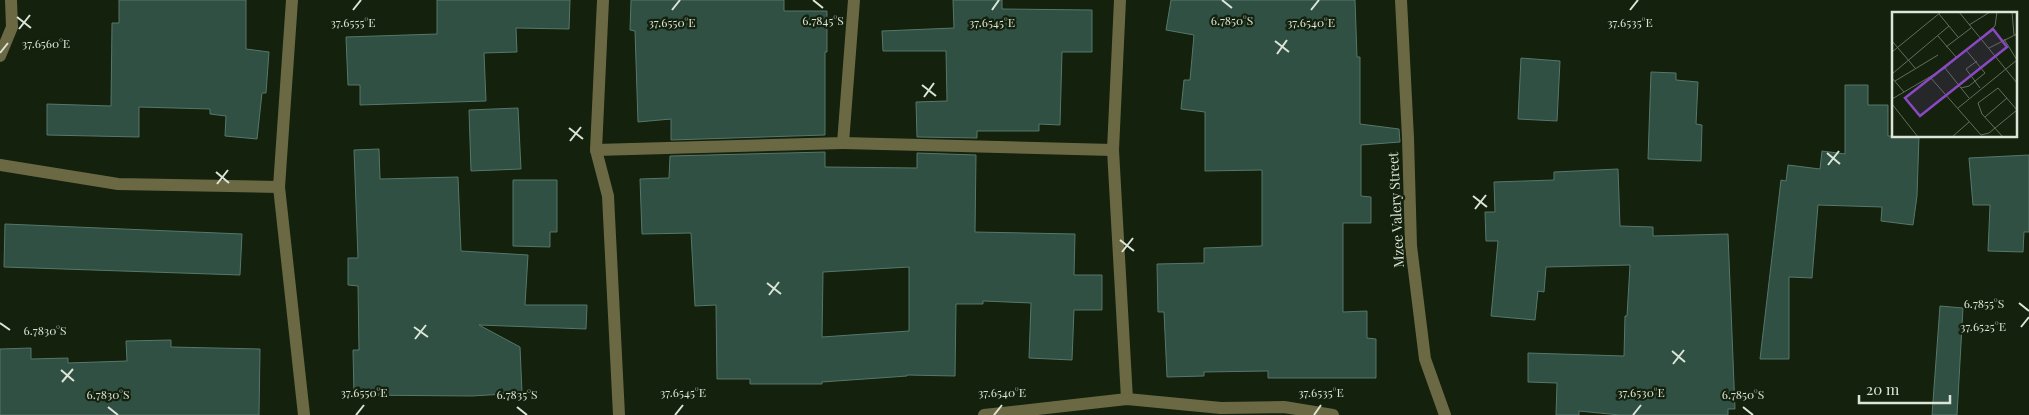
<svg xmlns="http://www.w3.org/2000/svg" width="2029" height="415" viewBox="0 0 2029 415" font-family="'Playfair Display',serif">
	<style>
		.building { fill: #305044; stroke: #56776a; fill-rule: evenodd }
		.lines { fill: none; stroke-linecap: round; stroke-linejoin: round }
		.minor { stroke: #6b6844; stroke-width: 12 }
		.ticks { fill: none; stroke: #dce5d8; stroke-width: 2 }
		.labels { text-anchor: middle; stroke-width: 4.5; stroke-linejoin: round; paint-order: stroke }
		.street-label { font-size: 14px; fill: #dce5d8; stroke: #13210d }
		.inset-road { fill: none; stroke: #636f5e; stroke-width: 1 }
		.view { fill: #8a48c3; fill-opacity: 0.15; stroke: #8a48c3; stroke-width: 2.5 }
		.inset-edge { fill: none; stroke: #dce5d8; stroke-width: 2.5 }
		.ticks-label { font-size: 12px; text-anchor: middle; fill: #dce5d8; stroke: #13210d; stroke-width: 4.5; stroke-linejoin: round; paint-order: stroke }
	</style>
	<rect width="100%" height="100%" fill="#13210d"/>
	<g class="building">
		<polygon points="119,0 246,0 246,49 269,52 266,93 262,93 257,139 225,136 226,116 210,114 210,109 139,107 139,137 47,135 47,104 111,106 112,23 119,23"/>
		<polygon points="437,0 570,0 569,29 516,28 517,52 484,53 486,101 360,105 360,85 348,85 346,37 437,34"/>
		<polygon points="631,0 784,0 784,11 827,11 827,52 825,52 825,135 671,140 671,119 638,122 635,31 630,30"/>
		<polygon points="953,0 1002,0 1002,9 1092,10 1092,52 1062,52 1060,125 1039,124 1039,131 977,131 977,138 917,137 916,102 947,101 946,51 883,51 882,31 954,28"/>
		<polygon points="1171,0 1355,0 1357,57 1360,57 1360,124 1399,129 1400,142 1361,145 1361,196 1371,197 1371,223 1343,223 1343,312 1367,311 1367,338 1376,339 1376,378 1268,378 1268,371 1204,372 1204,376 1167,377 1164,312 1158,312 1157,264 1204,263 1204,248 1262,246 1262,170 1205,171 1205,112 1181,109 1184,80 1190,80 1194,35 1166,30"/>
		<polygon points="1521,58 1560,61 1557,121 1518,119"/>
		<polygon points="1651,72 1676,73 1676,80 1698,82 1696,124 1702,125 1701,161 1648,159"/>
		<polygon points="1845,85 1868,85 1868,105 1888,105 1888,136 1919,136 1917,196 1913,225 1881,221 1882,207 1818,205 1812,278 1789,277 1789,359 1760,359 1781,180 1786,181 1788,165 1820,169 1822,151 1845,154"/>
		<polygon points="518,108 521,169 471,171 469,110"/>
		<polygon points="379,149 380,179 458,177 461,251 528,255 525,305 587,305 586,329 479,325 520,347 522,393 472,396 354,395 353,350 359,350 358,286 348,285 348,258 358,258 354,150"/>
		<path d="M825 152V167L917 168V153L976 155 975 232 1075 234 1074 275H1102V310H1074L1072 360 1029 358 1031 303 983 301V304H956L955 376 907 375V376L822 382V384H750V379H717L716 305 695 306 691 233 642 234 640 179 669 178 670 156ZM909 267V331L822 337 823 272Z"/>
		<polygon points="2029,155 2029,232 2024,232 2023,252 1988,251 1990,205 1973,205 1969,158"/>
		<polygon points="1618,169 1620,226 1653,227 1653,236 1728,234 1735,409 1728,409 1728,415 1620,415 1579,411 1579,415 1556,415 1557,383 1528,382 1528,353 1624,356 1625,316 1627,316 1630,265 1546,267 1544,292 1538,291 1535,320 1491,316 1498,241 1486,241 1485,212 1495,212 1494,182 1554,180 1554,172"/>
		<polygon points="513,180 557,180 557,232 550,232 550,247 513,246"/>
		<polygon points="5,224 242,234 240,275 4,267"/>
		<polygon points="1940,306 1963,308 1957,415 1932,415"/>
		<polygon points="171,340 171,347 260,349 259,415 0,415 0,349 31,348 31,359 68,358 68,363 127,361 126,341"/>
	</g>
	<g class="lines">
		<g class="minor">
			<polyline points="292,0 279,187 304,415"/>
			<polyline points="603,0 596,150 608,196 619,415"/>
			<polyline points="1120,0 1113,150 1127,399"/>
			<polyline points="1401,0 1408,138 1411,246 1425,359 1445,415"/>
			<polyline points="0,56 12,27 11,0"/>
			<polyline points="843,143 1113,150"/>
			<polyline points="596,150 843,143 854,0"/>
			<polyline points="0,165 118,184 279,187"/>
			<polyline points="984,415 1127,399 1221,408 1284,407 1333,415"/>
		</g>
	</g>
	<path class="ticks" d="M813 0 823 8M1222 0 1232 8M353 10 361 0M672 10 680 0M992 10 999 0M1311 10 1319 0M1630 10 1638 0M17 17 31 28M19 29 30 15M1275 41 1289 52M0 53 8 43M1277 54 1287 40M922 85 936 96M924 97 934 83M569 128 583 139M570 141 581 127M1827 153 1840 164M1828 165 1839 151M216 172 229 183M217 184 228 170M1473 196 1487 207M1475 209 1486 195M1120 240 1134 251M1122 252 1133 238M767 283 781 294M769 295 779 282M2019 303 2029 311M0 323 10 330M414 327 428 337M2021 327 2029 317M415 339 426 325M1672 351 1685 362M1673 364 1684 350M61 370 74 381M62 382 73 369M108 407 118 415M517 407 527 415M1743 407 1753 415M356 415 364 405M675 415 683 405M994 415 1002 405M1314 415 1321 405M1633 415 1641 405"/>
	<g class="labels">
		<g class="street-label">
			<text transform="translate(1396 210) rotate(-93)" y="5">Mzee Valery Street</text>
		</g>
	</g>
	<g transform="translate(1892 12)">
		<rect width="125" height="125" fill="#13210d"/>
		<path class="inset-road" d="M67 0 125 71M120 0 122 23M47 2 66 25M77 13 98 0M46 24 64 45M112 27 125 48M0 29 23 56M54 35 79 16M97 36 125 22M0 40 49 0M85 49 74 57 88 76M53 56 77 86M0 62 57 14M38 65 89 123 97 121 125 98M0 66 12 80M3 69 46 43M69 76 77 74 93 61 74 38M0 87 53 56 103 14 105 0M0 92 26 125M66 96 125 48M93 105 115 86M60 125 77 110M111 125 90 102 86 91 106 76 125 98"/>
		<path class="view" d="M101 17 115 35 28 104 13 86Z"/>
		<rect width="125" height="125" class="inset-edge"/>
	</g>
	<g class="ticks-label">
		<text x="1232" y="25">6.7850°S</text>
		<text x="823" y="25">6.7845°S</text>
		<text x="1630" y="27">37.6535°E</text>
		<text x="353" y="27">37.6555°E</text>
		<text x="672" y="27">37.6550°E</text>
		<text x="992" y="27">37.6545°E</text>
		<text x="1311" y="27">37.6540°E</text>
		<text x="46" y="48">37.6560°E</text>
		<text x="1984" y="308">6.7855°S</text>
		<text x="1983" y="331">37.6525°E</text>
		<text x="45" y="335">6.7830°S</text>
		<text x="364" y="397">37.6550°E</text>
		<text x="683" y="397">37.6545°E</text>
		<text x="1002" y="397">37.6540°E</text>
		<text x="1321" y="397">37.6535°E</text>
		<text x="1641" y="397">37.6530°E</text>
		<text x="108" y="399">6.7830°S</text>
		<text x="517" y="399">6.7835°S</text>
		<text x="1743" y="399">6.7850°S</text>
	</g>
	<path d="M1859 395v8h91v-8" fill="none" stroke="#dce5d8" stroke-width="2.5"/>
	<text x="1866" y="395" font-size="15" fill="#dce5d8" stroke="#13210d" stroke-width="4" paint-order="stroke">20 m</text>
</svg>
